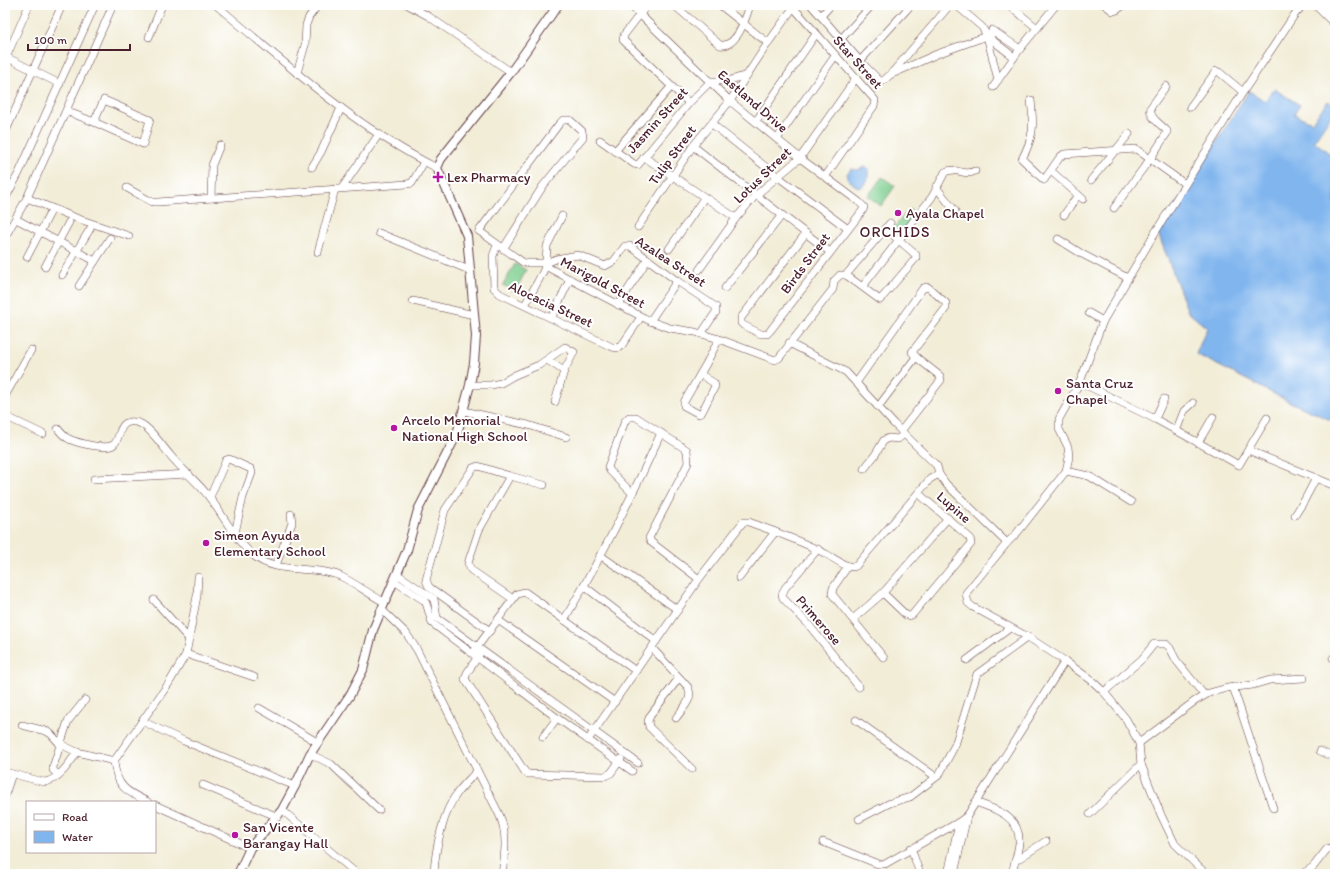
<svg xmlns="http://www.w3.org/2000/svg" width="1340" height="879" viewBox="0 0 1340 879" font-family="Itim,sans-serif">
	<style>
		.green { fill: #7fcf90; stroke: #64775e }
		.water { fill: #80b5ee; stroke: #656a8c }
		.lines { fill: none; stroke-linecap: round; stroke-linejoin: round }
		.minor-casing { stroke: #633e45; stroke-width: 8 }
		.tertiary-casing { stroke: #633e45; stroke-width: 10 }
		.primary-casing { stroke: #633e45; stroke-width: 12 }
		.minor { stroke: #fff; stroke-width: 7 }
		.tertiary { stroke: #fff; stroke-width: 8 }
		.primary { stroke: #fff; stroke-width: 11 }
		.poi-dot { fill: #b5179e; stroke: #fff; stroke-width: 1.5 }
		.labels { text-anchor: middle; stroke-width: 4; stroke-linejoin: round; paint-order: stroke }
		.street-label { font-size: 14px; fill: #4a1f2b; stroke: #fff }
		.poi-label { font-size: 14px; fill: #4a1f2b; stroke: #fff; text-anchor: start }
		.neighbourhood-label { font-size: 15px; letter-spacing: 1px; fill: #4a1f2b; stroke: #fff }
	</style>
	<rect width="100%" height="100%" fill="#fff"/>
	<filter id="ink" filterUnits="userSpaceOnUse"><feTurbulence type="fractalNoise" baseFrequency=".025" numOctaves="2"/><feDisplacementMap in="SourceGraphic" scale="8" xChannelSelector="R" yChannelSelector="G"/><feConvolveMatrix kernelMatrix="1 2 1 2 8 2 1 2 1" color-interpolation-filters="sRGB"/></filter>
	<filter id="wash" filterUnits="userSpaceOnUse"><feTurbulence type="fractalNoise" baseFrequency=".012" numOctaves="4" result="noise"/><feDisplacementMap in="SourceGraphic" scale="16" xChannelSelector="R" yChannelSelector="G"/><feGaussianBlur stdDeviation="0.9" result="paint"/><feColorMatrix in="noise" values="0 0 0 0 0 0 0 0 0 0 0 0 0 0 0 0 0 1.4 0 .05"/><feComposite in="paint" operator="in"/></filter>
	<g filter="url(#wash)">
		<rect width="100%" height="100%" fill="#f2edd7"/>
		<g class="green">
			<polygon points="882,177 895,186 881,206 868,196"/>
			<polygon points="909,209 915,215 901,234 894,228"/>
			<polygon points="515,264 526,270 515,292 503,285"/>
		</g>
		<g class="water">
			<polygon points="1274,89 1300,105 1294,114 1312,122 1328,101 1335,106 1335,110 1314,141 1335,158 1335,422 1290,402 1196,354 1207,328 1188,312 1158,233 1249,91 1265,101"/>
			<polygon points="865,167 869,169 869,177 863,186 858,188 847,178 847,174 851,169 858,170"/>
		</g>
	</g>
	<g filter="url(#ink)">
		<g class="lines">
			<defs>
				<g id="minor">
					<path d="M216 5C286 64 355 127 437 168"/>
					<polyline points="408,5 428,16 511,72"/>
					<polyline points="630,5 730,101 800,158 859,202 864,207 863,210 770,331 767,334 761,334 743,325 741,323 741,318 806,233"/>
					<polyline points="647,5 624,35 623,40 689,103"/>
					<path d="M674 5 720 45C737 48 746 18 750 5"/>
					<polyline points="720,5 768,43"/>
					<polyline points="811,5 860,61 880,81 883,81 890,75 950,5"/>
					<polyline points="956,5 982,27 987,36 1014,57"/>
					<polyline points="1009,5 1037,28"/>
					<polyline points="1105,5 1113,11 1117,10 1124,5"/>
					<polyline points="793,7 875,100 874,106 825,177"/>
					<polyline points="821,16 831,5"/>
					<polyline points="992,30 1020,49"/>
					<polyline points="987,36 998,80"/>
					<polyline points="149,37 162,5"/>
					<polyline points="841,39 872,5"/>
					<polyline points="6,57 60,84"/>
					<polyline points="5,60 29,5"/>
					<polyline points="860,61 911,5"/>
					<polyline points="297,73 305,45 306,25 309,17 318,5"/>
					<polyline points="892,74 937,54 987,36 995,32"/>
					<polyline points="993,87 1020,49 1056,5"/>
					<path d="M1031 100C1034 126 1034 136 1022 159L1044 180 1060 157 1064 154 1136 149 1185 184"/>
					<polyline points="1190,107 1216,71 1219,72 1243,92"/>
					<polyline points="66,111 94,122 143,144 150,120 104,100 94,122"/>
					<polyline points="756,121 816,34"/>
					<polyline points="712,124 777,176 848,229"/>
					<polyline points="5,133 62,5"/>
					<polyline points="777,139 835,56"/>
					<polyline points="600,140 634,164 638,165 689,103 711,81 727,81 747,75"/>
					<polyline points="693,146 756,195 830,252"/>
					<polyline points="615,151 671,87"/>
					<polyline points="644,157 736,218"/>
					<polyline points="312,167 321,152 341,108"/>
					<polyline points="1051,171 1083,199"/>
					<polyline points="1091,180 1129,134"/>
					<polyline points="936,187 955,211"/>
					<polyline points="127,188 152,202 158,202 407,184 412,183 424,162"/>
					<polyline points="342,188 379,134"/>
					<polyline points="27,198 76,218 129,236"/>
					<polyline points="211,198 212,165 220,145"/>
					<polyline points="5,199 19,173 95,5"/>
					<path d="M1114 208 1150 159 1167 133V131C1161 124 1148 118 1151 107L1166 86"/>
					<polyline points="1064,215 1078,195"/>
					<polyline points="16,219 95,261"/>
					<polyline points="638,227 693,146 730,101 768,43 795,5"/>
					<polyline points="479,231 524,263 546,263 556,259 578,255 605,266 614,261 625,246 630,246 677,281 716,307 716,312 701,334"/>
					<polyline points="479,231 559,124 563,120 570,120 582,131 583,137 543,186 503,249"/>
					<polyline points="379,233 469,270"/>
					<polyline points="5,237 27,198 113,5"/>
					<polyline points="1058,239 1082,254 1128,278"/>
					<polyline points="497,245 493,256 494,288 500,294 612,347 618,348 622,345 641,317"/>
					<polyline points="669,249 704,198"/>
					<polyline points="318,252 335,189"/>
					<polyline points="27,257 50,213"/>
					<polyline points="546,263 549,268 562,275 650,321 670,328 695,332 719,339 775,360 779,358 833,289 834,281 840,275 846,275 880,300 916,258 916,255 885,228"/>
					<polyline points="45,267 69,222"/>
					<polyline points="699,270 736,218 756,195 800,158 856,78"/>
					<polyline points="62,275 90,229"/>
					<polyline points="846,275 890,223"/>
					<polyline points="79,286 110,238"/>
					<path d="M863 286 932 197 945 172C957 166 962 177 975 171"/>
					<polyline points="725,288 782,215"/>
					<polyline points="413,301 474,315"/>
					<polyline points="525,305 543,272 546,263 547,246 562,216"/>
					<polyline points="618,305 648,259"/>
					<polyline points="1089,313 1103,321"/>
					<polyline points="552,317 570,279"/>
					<polyline points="650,321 677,281"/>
					<polyline points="547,360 564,371"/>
					<polyline points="700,374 714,383 715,386 702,412 699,414 684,406 684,402 706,364 719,339"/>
					<polyline points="1080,382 1155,419 1239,465 1267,418"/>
					<polyline points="856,383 923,288 928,287 946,303 946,308 912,352 916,357 940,376 941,380 901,431"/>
					<polyline points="470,385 491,385 501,383 515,375 539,365 565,347 574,352 564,371 555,402"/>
					<polyline points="5,396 31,350"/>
					<polyline points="878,407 916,357"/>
					<polyline points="464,411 528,425 566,437"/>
					<polyline points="5,416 43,434"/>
					<polyline points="1155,419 1164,399"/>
					<path d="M58 429C61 433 65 437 69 439 78 443 105 450 113 445 122 440 116 416 139 423 150 427 162 446 170 455 182 470 198 482 209 497 224 516 235 540 253 555 275 575 315 565 340 576 355 583 369 594 384 602"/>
					<polyline points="1176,431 1184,411 1193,403"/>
					<polyline points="1198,443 1213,417"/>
					<polyline points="1248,450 1335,486"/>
					<polyline points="864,469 875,455 884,440 889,438 898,439 904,434"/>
					<polyline points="1066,471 1089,476 1131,502"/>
					<polyline points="939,474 946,484 1007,543"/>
					<polyline points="94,479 189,474"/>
					<polyline points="632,493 610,471 608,467 625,421 629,417 636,417 687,450 688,463 684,471 649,538 651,542 699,579"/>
					<polyline points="210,497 226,460 229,459 251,469 252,473 243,497 235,533"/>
					<polyline points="1295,515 1304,501 1316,478"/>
					<polyline points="818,549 785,588 782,595 783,598 808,624 859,687"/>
					<polyline points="600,555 678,610"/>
					<polyline points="276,565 292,523 291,514"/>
					<polyline points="848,566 833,588 832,594 884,658"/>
					<polyline points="397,574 434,599 437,618 638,763"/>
					<polyline points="739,578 775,532"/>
					<polyline points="394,581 425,601 427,606 432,623 557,718 632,771"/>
					<polyline points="584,586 656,641"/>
					<polyline points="883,593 906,615 909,616 912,615 971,544 970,538 918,493"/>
					<polyline points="513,599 471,570 468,563 479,530 510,476 544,485"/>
					<polyline points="154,600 189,639"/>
					<path d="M381 609 406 633 417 650 499 814C508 833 505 854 502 874"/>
					<polyline points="853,619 883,593 948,518"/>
					<polyline points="498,620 615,702"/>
					<path d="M564 620C600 560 632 497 661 433"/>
					<polyline points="490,631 429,587 426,580 445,510 473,468 478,466 510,476"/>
					<path d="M652 648 688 687C694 699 683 708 676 718"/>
					<polyline points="475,650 517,594 525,592 636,671"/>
					<polyline points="186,654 254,677"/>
					<polyline points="479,655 467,673 465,679 525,772 528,774 605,776 611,773 621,759"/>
					<polyline points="1333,658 1335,660"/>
					<polyline points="967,660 1010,628"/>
					<polyline points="679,678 650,716 648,721 649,727 692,769"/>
					<polyline points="1233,687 1273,808"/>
					<polyline points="1104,692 1142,659 1154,644 1166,644 1170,648 1176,660 1204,695"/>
					<polyline points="259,708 317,742"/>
					<polyline points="856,720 936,777"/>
					<polyline points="142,721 184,741 295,786"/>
					<polyline points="22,725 46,731 51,734 60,744 77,752 114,761"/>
					<polyline points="543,737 557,718"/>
					<path d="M588 740 699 579 743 522H749C775 532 802 541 826 554 834 558 848 570 856 566L930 479 939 474 937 466 894 424 846 372 789 343"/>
					<polyline points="1139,743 1195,701 1209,693 1227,688 1253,685 1270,680 1304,678"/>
					<polyline points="1320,751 1335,758"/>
					<polyline points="310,754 331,764 379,810"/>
					<path d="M5 772 44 782C58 781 70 763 77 752"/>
					<polyline points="58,775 53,770 53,767 68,721 85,700"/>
					<polyline points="203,785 278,817"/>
					<polyline points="5,795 12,774"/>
					<path d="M148 802C127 792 116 787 114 761L169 683 186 654 197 596 198 577"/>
					<path d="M975 802C996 809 1021 817 1019 843 1018 853 1014 864 1012 874"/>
					<polyline points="155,805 250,848"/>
					<polyline points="282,810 357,874"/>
					<polyline points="1090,814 1141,764"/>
					<polyline points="859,819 890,803 910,797 939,775 955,745 977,674 1028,637"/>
					<polyline points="823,842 878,864 885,864 959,822 967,816 1065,661"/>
					<polyline points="911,848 920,874"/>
					<polyline points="1015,861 1046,841"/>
					<path d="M434 874C435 850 443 811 458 792 464 784 471 778 477 771"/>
					<polyline points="948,874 959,822"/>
					<polyline points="954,874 967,816"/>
					<polyline points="1206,874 1175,844 1161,815 1141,764 1139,743 1126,719 1104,692 1091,680 1065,661 1028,637 973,607 968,603 966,593 1007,543 1017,533 1066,471 1069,457 1068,447 1059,429 1059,419 1080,382 1103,321 1156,231 1243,92 1295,14 1303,5"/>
					<polyline points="1302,874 1313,867 1327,849"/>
				</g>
				<polyline id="tertiary" points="238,874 250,848 282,810 295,786 310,754 350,695 363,670 373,630 407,550 418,510 457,434 470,385 474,363 476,336 467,236 437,168 441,159 511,72 558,5"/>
				<polyline id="primary" points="1318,5 1335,22"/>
			</defs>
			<use href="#minor" class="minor-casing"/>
			<use href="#tertiary" class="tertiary-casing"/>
			<use href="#primary" class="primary-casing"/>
			<use href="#minor" class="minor"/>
			<use href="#tertiary" class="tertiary"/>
			<use href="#primary" class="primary"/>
		</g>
	</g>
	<g class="poi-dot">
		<path d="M436 171h4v4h4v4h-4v4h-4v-4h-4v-4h4z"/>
		<circle cx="898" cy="213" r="4"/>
		<circle cx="1058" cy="391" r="4"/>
		<circle cx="394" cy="428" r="4"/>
		<circle cx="206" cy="543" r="4"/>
		<circle cx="235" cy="835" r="4"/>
	</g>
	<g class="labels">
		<g class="street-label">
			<text transform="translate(858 62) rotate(48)" y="5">Star Street</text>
			<text transform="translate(753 101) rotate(41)" y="5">Eastland Drive</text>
			<text transform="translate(657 120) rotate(-48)" y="5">Jasmin Street</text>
			<text transform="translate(672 155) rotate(-54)" y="5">Tulip Street</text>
			<text transform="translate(762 175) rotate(-44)" y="5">Lotus Street</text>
			<text transform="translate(671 261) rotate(33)" y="5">Azalea Street</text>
			<text transform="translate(805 263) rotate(-53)" y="5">Birds Street</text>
			<text transform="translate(603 282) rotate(28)" y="5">Marigold Street</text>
			<text transform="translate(551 304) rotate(25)" y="5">Alocacia Street</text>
			<text transform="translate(954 507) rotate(41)" y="5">Lupine</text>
			<text transform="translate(819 620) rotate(49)" y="5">Primerose</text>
		</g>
		<g class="poi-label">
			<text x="447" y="182">Lex Pharmacy</text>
			<text x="906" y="218">Ayala Chapel</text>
			<text x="1066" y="388">Santa Cruz<tspan x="1066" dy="16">Chapel</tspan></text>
			<text x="402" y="425">Arcelo Memorial<tspan x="402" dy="16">National High School</tspan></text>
			<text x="214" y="540">Simeon Ayuda<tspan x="214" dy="16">Elementary School</tspan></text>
			<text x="243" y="832">San Vicente<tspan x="243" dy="16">Barangay Hall</tspan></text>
		</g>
		<g class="neighbourhood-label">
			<text x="895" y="237">ORCHIDS</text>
		</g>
	</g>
	<rect width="1340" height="879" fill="none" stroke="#fff" stroke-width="20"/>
	<rect x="26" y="801" width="130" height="52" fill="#ffffff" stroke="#b7a5aa"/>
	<rect x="34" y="814" width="20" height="6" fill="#ffffff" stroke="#b7a5aa"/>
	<text x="62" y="821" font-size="12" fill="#4a1f2b">Road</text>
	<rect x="34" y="831" width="20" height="12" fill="#80b5ee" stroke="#b7a5aa"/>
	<text x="62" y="841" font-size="12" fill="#4a1f2b">Water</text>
	<path d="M28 44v6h102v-6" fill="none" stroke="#4a1f2b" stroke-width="2"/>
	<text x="34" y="44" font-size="12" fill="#4a1f2b" stroke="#ffffff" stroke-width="3" paint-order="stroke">100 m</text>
</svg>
